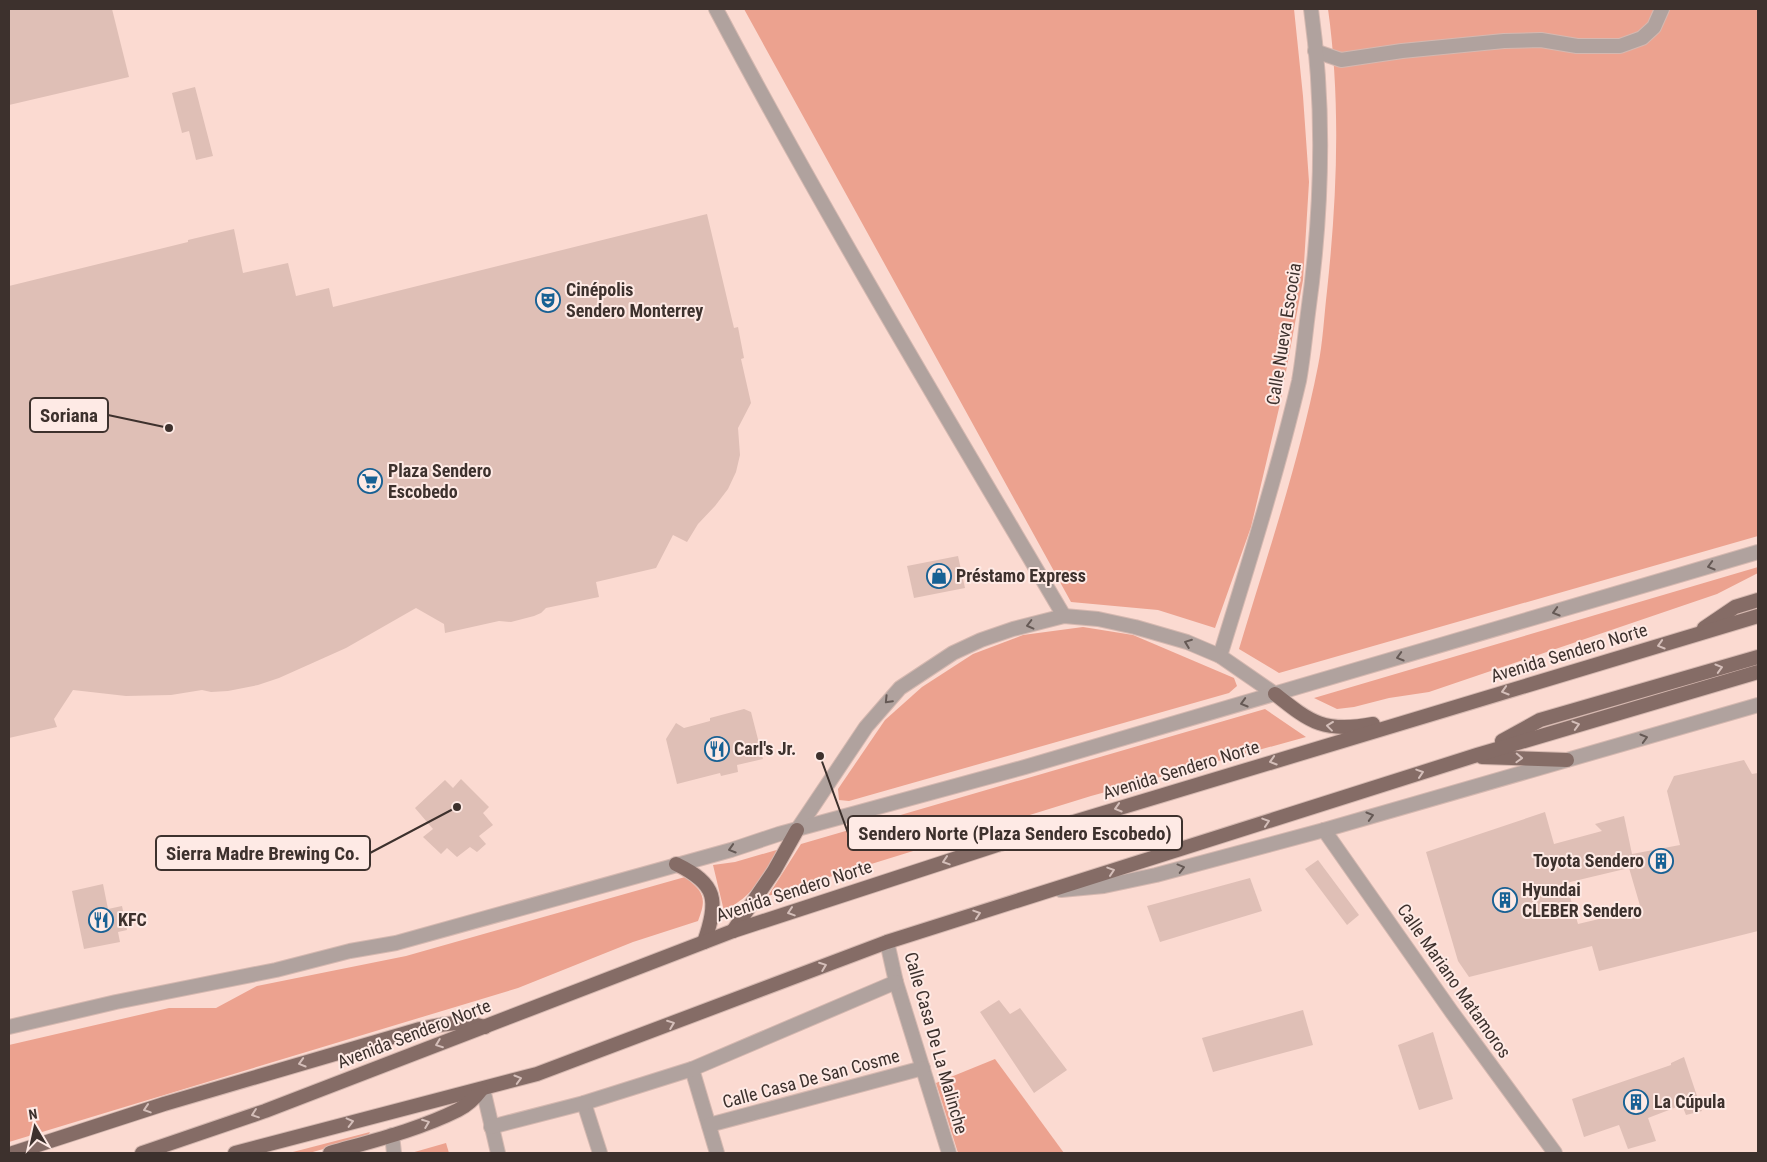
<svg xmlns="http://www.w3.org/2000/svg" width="1767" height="1162" viewBox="0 0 1767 1162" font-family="'Roboto Condensed',sans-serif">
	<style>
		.green { fill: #eca28f }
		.building { fill: #dfbfb6; fill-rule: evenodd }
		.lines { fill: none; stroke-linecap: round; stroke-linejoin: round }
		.minor-casing { stroke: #d5b8b0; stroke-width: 16 }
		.tertiary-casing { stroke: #d5b8b0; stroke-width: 16 }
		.primary-casing { stroke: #d5b8b0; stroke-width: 16 }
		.minor { stroke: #b0a29e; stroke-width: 14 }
		.tertiary { stroke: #b0a29e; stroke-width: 14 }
		.primary { stroke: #856c66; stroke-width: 14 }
		.oneway { stroke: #655955 }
		.oneway2 { stroke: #d4beb9 }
		.labels { text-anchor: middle; stroke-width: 4; stroke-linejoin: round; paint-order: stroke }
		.poi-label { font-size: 18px; font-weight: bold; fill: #3d312d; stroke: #feeae5; text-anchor: start }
		.street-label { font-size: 18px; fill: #3d312d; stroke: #feeae5 }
		.leader { fill: none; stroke: #3d312d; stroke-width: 2 }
		.callout-dot { fill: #3d312d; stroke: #feeae5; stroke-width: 2 }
		.callout { fill: #feeae5; stroke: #3d312d; stroke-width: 2 }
		.callout-label { font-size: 19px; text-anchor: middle; font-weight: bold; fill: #3d312d }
	</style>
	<rect width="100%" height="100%" fill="#fbdad1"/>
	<g class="green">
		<polygon points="744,9 1294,9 1303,96 1309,182 1303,280 1280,404 1251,527 1215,628 1158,610 1071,602"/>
		<path d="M1328 9H1758V536L1279 673 1239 649C1267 556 1299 462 1318 366 1323 342 1324 316 1327 291 1337 198 1341 102 1328 9Z"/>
		<polygon points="1758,567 1758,573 1717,594 1429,692 1389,698 1354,707 1337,709 1314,698"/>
		<polygon points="1083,627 1133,635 1234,678 1237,686 1229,693 849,801 839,800 838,789 885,720 922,687 973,654 1023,635"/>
		<polygon points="1265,709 1306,737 1091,796 768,896 801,844"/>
		<path d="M780 849C763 877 754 895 724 911L713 865 735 862Z"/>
		<path d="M685 877C704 892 707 898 698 921L633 942 518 988 9 1142V1045L169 1008H216L257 986 406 956Z"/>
		<polygon points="995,1059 1064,1153 958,1153 936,1083"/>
		<polygon points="370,1132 367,1137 309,1153 289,1153"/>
		<polygon points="446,1143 449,1153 411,1153"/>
	</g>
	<g class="building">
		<polygon points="9,9 112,9 129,77 9,105"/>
		<polygon points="195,87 213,156 196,160 189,131 182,133 172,93"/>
		<polygon points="707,214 734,328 738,327 744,358 741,359 751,403 738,428 740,455 736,472 728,489 715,506 698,524 687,542 673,535 656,568 596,582 599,597 546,608 541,613 534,616 511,622 499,621 445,633 444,624 416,608 346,648 279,678 258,685 228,691 211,692 202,690 171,695 126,696 73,690 54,719 57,727 9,738 9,286 188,242 188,240 234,229 243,273 288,263 296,296 329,288 333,307"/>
		<polygon points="958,556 965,588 914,598 907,566"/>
		<polygon points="744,709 751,712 763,759 737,765 738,772 721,776 720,773 677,784 666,739 676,723 684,728 710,721 710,718"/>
		<path d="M1744 760 1752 774 1758 773V931L1599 971 1592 946 1469 977 1458 961 1426 852 1545 812 1554 844 1602 831 1595 824 1624 816 1632 854 1680 845 1667 791 1674 776ZM1629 868 1641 909 1578 924 1566 883Z"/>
		<polygon points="461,779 489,807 483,813 493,825 479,836 486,844 477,852 470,847 457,857 447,848 441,854 423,837 433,829 415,808 445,780 453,788"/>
		<polygon points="1318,860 1359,915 1347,925 1305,869"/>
		<polygon points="1250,878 1262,911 1160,942 1147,906"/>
		<polygon points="103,884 108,909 122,906 127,930 118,932 120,942 84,949 72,891"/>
		<polygon points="999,1000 1010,1014 1020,1008 1067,1070 1034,1093 980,1012"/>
		<polygon points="1303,1010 1313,1045 1213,1072 1202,1038"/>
		<polygon points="1433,1032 1453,1099 1419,1110 1398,1045"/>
		<polygon points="1684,1057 1702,1111 1686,1115 1682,1105 1648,1118 1656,1141 1628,1149 1619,1125 1584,1137 1572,1099 1671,1065 1671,1063"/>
	</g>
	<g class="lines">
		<defs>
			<g id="minor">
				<polyline points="1315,51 1341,60 1402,51 1504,41 1541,40 1577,46 1620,46 1642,38 1654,27 1662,9"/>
				<path d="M1220 656C1248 565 1277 474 1299 381 1303 359 1305 336 1308 313 1322 213 1325 109 1311 9"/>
				<polyline points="1324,830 1451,1011 1555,1153"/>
				<polyline points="887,942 896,982 949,1153"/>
				<polyline points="692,1069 717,1153"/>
				<polyline points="483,1089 498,1153"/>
				<polyline points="584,1103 600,1153"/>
				<polyline points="709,1125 923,1068"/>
				<polyline points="491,1127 584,1103 692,1069 896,982"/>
				<polyline points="392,1135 394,1153"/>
			</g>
			<g id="tertiary">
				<path d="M716 9C825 215 946 416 1064 616"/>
				<polyline points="797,830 866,727 900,688 953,653 981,640 1013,629 1064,616 1098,619 1135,627 1187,642 1220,656 1275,694"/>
				<polyline points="1061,890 1104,886 1156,875 1324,830 1758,705"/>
				<polyline points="9,1027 116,1002 276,970 350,951 396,943 731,850 779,834 1025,767 1758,552"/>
			</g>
			<g id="primary">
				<polyline points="1704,628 1735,607 1758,600"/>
				<path d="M1275 694C1311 723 1325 733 1373 724"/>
				<polyline points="1502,741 1540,720 1758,657"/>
				<polyline points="1482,757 1567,760"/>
				<path d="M676 864C717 884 719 900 704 942"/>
				<polyline points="733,931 774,871 797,830"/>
				<path d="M13 1153 164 1104 420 1029C445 1024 459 1020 485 1027"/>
				<polyline points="142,1153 265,1111 733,931 997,845 1758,616"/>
				<polyline points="235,1153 537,1074 887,942 1477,755 1758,672"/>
				<path d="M330 1153C372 1141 418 1130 458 1110 468 1105 475 1098 481 1090"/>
			</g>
		</defs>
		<use href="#minor" class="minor-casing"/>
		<use href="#tertiary" class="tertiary-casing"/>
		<use href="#primary" class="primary-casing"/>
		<use href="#minor" class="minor"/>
		<use href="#tertiary" class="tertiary"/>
		<use href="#primary" class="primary"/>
	</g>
	<defs><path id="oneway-chevron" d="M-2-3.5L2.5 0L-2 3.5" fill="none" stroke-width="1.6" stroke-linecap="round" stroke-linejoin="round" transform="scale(1.25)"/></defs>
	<g class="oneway">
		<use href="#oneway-chevron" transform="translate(1711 566) rotate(164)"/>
		<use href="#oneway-chevron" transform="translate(1556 612) rotate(164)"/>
		<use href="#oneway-chevron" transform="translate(1030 625) rotate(166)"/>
		<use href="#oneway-chevron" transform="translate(1188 643) rotate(-159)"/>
		<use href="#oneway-chevron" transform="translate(1400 657) rotate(164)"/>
		<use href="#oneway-chevron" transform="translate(888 700) rotate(134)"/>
		<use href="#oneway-chevron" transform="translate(1244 703) rotate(164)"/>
		<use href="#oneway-chevron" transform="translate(1644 738) rotate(-16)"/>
		<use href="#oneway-chevron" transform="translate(1370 816) rotate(-16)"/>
		<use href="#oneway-chevron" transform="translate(732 849) rotate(163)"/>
		<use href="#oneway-chevron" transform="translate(1181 868) rotate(-15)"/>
	</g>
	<g class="oneway2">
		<use href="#oneway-chevron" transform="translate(1661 645) rotate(163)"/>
		<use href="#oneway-chevron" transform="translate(1719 668) rotate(-16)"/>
		<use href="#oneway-chevron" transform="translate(1505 691) rotate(163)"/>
		<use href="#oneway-chevron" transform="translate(1576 725) rotate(-16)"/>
		<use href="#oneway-chevron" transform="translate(1330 726) rotate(-173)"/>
		<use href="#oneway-chevron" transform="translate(1519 758) rotate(2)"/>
		<use href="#oneway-chevron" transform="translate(1273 761) rotate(163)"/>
		<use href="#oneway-chevron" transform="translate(1420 773) rotate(-18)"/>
		<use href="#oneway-chevron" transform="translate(1118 808) rotate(163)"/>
		<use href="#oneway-chevron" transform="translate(1266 822) rotate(-18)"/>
		<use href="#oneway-chevron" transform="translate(946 861) rotate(162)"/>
		<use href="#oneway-chevron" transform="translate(1111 871) rotate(-18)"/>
		<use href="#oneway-chevron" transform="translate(791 912) rotate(162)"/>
		<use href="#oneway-chevron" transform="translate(977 914) rotate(-18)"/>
		<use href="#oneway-chevron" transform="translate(823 966) rotate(-21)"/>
		<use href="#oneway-chevron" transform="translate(671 1024) rotate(-21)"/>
		<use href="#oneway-chevron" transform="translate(439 1044) rotate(159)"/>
		<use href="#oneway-chevron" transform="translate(302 1063) rotate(164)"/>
		<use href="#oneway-chevron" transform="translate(518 1079) rotate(-16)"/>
		<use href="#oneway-chevron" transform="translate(147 1109) rotate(162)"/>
		<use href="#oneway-chevron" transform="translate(255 1114) rotate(161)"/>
		<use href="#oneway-chevron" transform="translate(350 1122) rotate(-14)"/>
		<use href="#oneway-chevron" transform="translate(426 1123) rotate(-21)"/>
	</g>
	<defs>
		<symbol id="theatre-ring" viewBox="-11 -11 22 22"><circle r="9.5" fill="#feeae5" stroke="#186194" stroke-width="1.5"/><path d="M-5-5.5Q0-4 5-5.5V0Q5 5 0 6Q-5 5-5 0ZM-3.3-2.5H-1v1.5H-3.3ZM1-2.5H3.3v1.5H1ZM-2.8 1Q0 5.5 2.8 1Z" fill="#186194"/></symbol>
		<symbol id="supermarket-ring" viewBox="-11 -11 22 22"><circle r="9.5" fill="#feeae5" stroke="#186194" stroke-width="1.5"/><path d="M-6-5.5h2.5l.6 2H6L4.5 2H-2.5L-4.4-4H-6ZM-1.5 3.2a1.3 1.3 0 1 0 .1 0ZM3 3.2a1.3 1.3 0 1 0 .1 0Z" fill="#186194"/></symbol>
		<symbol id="shop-ring" viewBox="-11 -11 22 22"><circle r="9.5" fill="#feeae5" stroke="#186194" stroke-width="1.5"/><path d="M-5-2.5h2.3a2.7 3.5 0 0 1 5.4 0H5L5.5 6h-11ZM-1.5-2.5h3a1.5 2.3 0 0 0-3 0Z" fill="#186194"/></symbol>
		<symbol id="restaurant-ring" viewBox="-11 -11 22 22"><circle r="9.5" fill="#feeae5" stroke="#186194" stroke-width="1.5"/><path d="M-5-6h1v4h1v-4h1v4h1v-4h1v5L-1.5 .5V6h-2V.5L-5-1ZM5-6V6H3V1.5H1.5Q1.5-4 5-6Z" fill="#186194"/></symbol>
		<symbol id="building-ring" viewBox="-11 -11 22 22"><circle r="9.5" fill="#feeae5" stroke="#186194" stroke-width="1.5"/><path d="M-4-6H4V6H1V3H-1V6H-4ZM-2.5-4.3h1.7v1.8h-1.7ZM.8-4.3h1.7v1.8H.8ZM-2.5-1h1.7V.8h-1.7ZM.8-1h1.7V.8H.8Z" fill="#186194"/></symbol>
	</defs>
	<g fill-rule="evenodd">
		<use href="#theatre-ring" x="534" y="286" width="28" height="28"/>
		<use href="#supermarket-ring" x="356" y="467" width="28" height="28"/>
		<use href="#shop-ring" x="925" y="562" width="28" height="28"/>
		<use href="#restaurant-ring" x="703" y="735" width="28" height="28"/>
		<use href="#building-ring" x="1647" y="847" width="28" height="28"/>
		<use href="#building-ring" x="1491" y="886" width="28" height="28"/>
		<use href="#restaurant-ring" x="87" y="906" width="28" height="28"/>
		<use href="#building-ring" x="1622" y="1088" width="28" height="28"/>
	</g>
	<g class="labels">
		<g class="poi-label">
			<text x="566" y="296">Cinépolis<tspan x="566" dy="21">Sendero Monterrey</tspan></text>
			<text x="388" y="477">Plaza Sendero<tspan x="388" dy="21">Escobedo</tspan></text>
			<text x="956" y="582">Préstamo Express</text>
			<text x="734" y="755">Carl's Jr.</text>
			<text x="1644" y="867" text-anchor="end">Toyota Sendero</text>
			<text x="1522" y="896">Hyundai<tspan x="1522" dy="21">CLEBER Sendero</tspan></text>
			<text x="118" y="926">KFC</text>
			<text x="1654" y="1108">La Cúpula</text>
		</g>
		<g class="street-label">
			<text transform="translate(1284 334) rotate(-81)" y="6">Calle Nueva Escocia</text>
			<text transform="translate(1569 653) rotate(-17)" y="6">Avenida Sendero Norte</text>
			<text transform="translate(1181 770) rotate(-17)" y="6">Avenida Sendero Norte</text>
			<text transform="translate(794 891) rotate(-18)" y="6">Avenida Sendero Norte</text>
			<text transform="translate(1454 981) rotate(55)" y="6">Calle Mariano Matamoros</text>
			<text transform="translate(414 1034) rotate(-21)" y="6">Avenida Sendero Norte</text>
			<text transform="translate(936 1043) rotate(74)" y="6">Calle Casa De La Malinche</text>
			<text transform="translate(811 1079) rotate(-15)" y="6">Calle Casa De San Cosme</text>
		</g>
	</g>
	<path class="leader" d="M169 428L108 415M820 756L848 833M457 807L370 853"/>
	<g class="callout-dot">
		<circle cx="169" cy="428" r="5"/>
		<circle cx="820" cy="756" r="5"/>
		<circle cx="457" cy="807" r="5"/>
	</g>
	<g class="callout">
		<rect x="30" y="398" width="78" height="34" rx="5"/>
		<rect x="848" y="816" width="334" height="34" rx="5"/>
		<rect x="156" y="836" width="214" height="34" rx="5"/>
	</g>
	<g class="callout-label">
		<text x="69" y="422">Soriana</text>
		<text x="1015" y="840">Sendero Norte (Plaza Sendero Escobedo)</text>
		<text x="263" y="860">Sierra Madre Brewing Co.</text>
	</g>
	<rect width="1767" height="1162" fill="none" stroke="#3d312d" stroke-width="20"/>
	<g transform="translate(35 1127) rotate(351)" stroke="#feeae5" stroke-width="4" paint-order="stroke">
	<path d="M0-4L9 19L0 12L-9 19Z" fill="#3d312d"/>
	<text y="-8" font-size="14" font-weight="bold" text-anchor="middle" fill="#3d312d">N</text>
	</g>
</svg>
